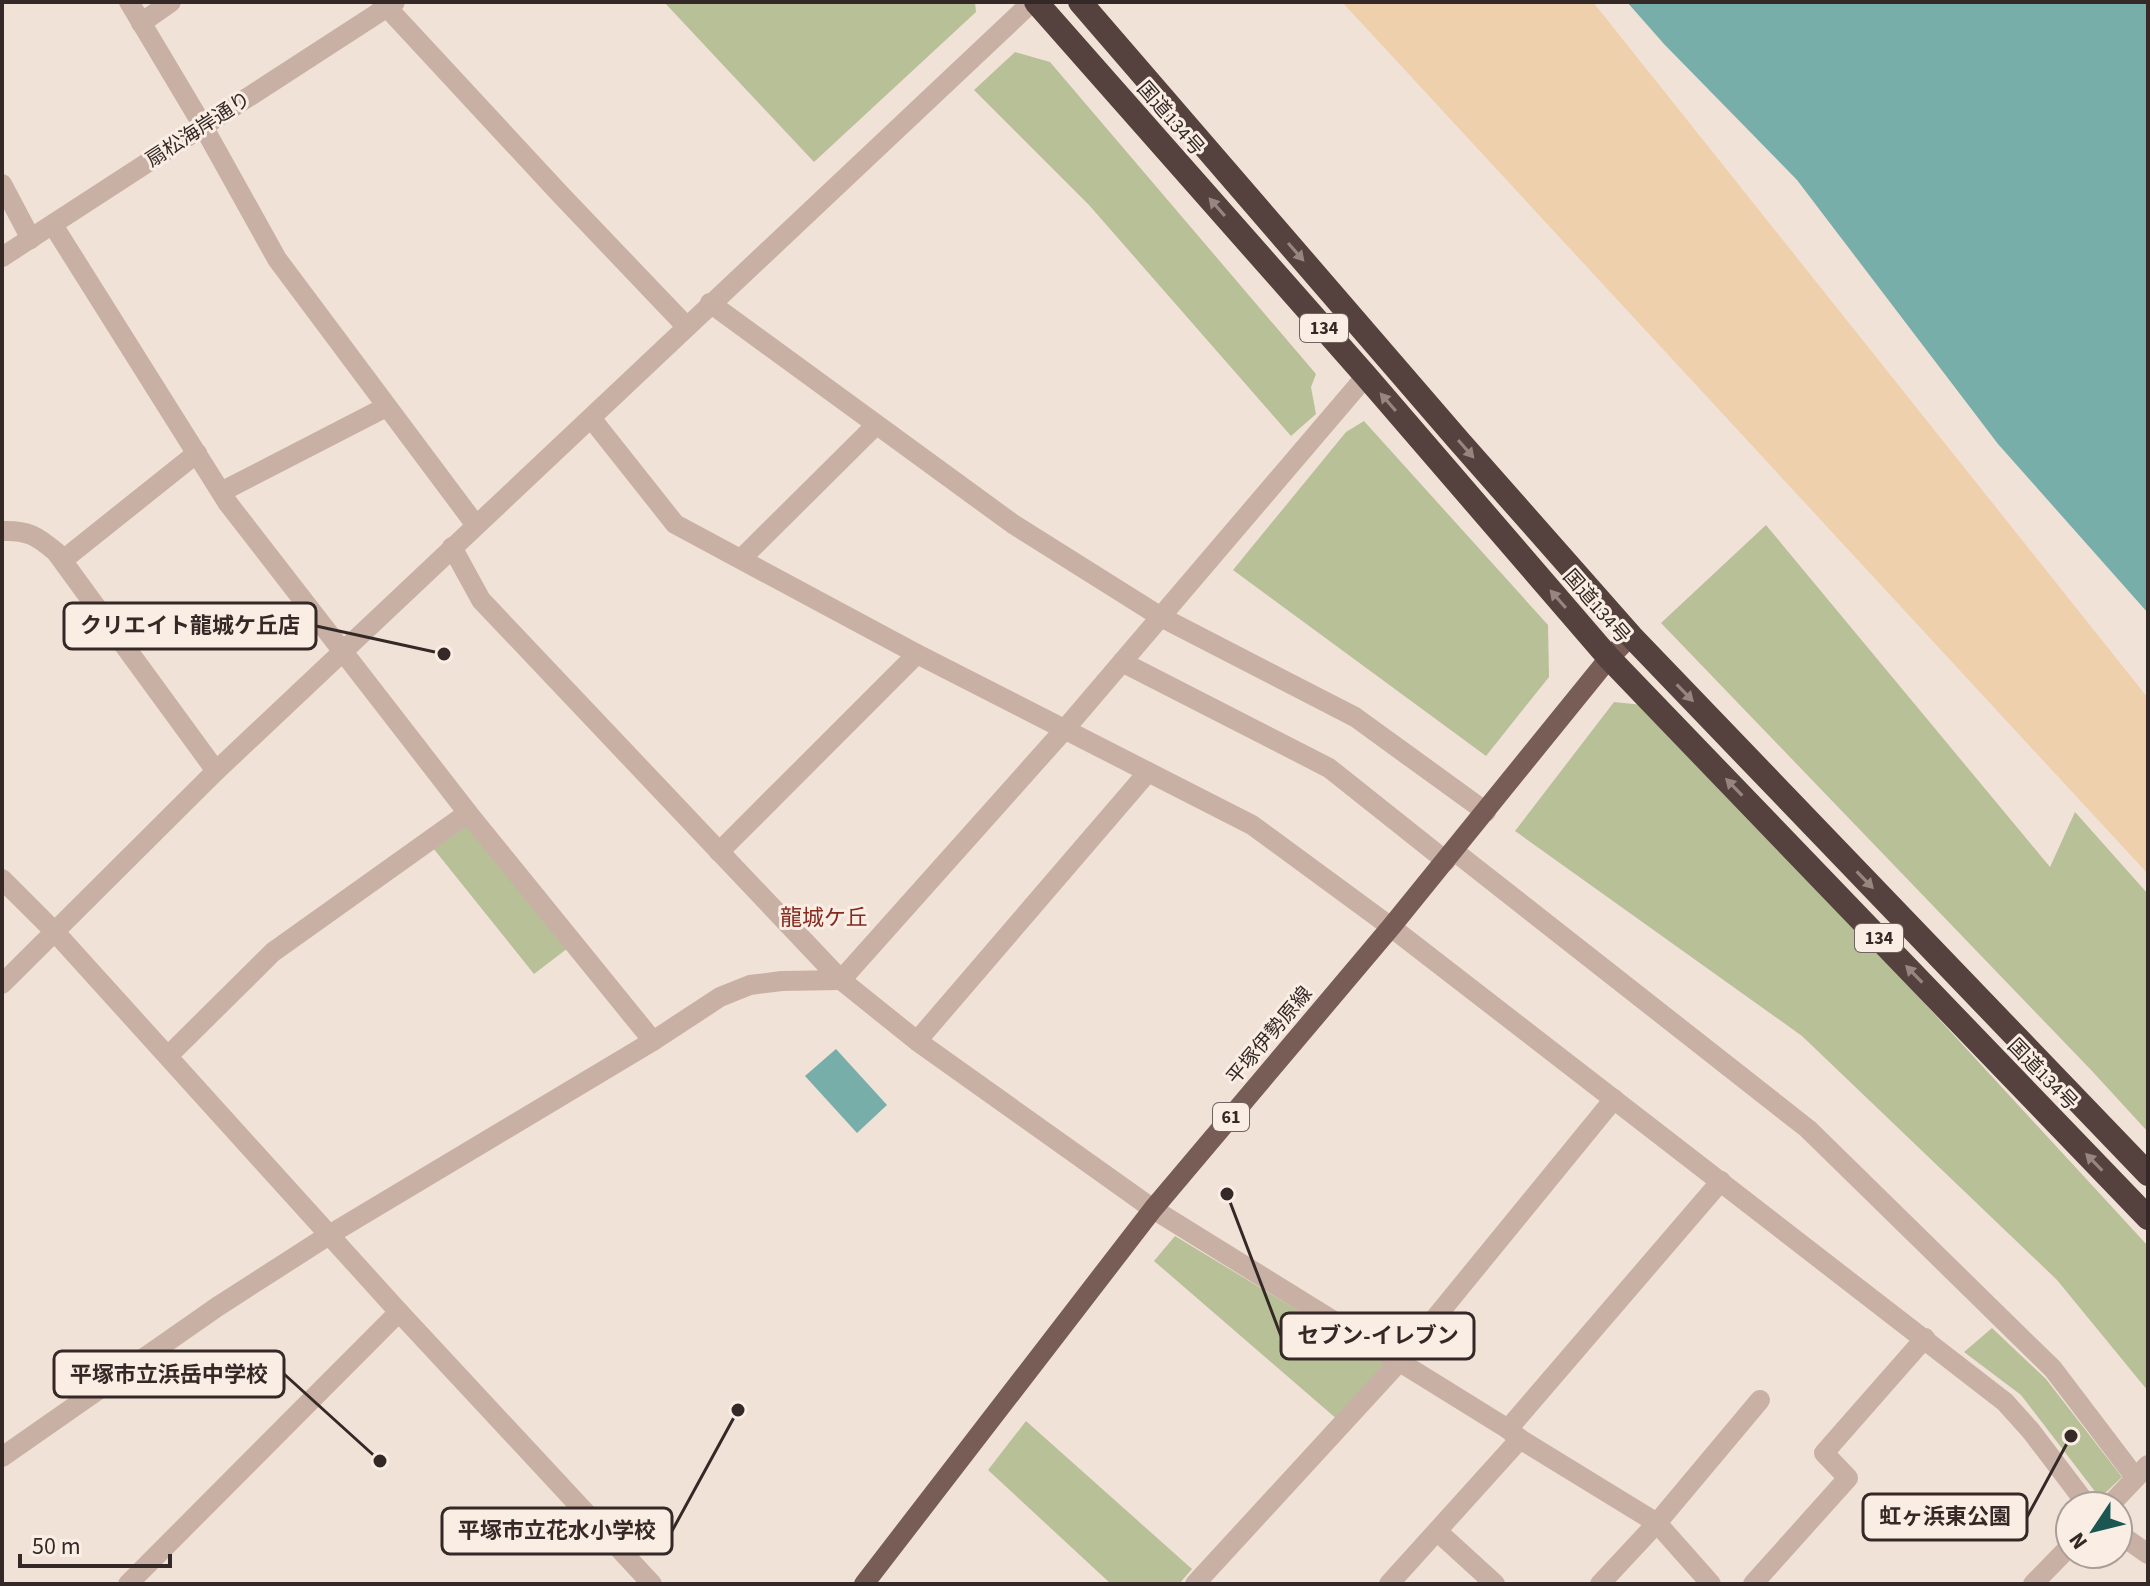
<svg xmlns="http://www.w3.org/2000/svg" width="2150" height="1586" viewBox="0 0 2150 1586" font-family="'Source Sans 3','Noto Sans JP',sans-serif">
	<style>
		.green { fill: #b8c098 }
		.sand { fill: #eed0ad }
		.water { fill: #77aeaa }
		.lines { fill: none; stroke-linecap: round; stroke-linejoin: round }
		.minor { stroke: #c9b0a4; stroke-width: 20 }
		.major { stroke: #775d56; stroke-width: 20 }
		.highway { stroke: #55413d; stroke-width: 24 }
		.oneway { fill: #978680 }
		.labels { text-anchor: middle; stroke-width: 6; stroke-linejoin: round; paint-order: stroke }
		.shield { fill: #f9ede4; stroke: #6f645f; stroke-width: 2 }
		.shield-label { font-size: 18px; font-weight: bold; fill: #342926 }
		.street-label { font-size: 20px; fill: #342926; stroke: #f9ede4 }
		.neighbourhood-label { font-size: 22px; fill: #842a1e; stroke: #f9ede4 }
		.leader { fill: none; stroke: #342926; stroke-width: 3 }
		.callout-dot { fill: #342926; stroke: #f9ede4; stroke-width: 3 }
		.callout { fill: #f9ede4; stroke: #342926; stroke-width: 3 }
		.callout-label { font-size: 22px; text-anchor: middle; font-weight: bold; fill: #342926 }
	</style>
	<rect width="100%" height="100%" fill="#f1e2d8"/>
	<g class="green">
		<polygon points="664,2 975,2 976,12 814,162"/>
		<polygon points="1015,52 1050,62 1316,374 1311,387 1316,414 1291,436 1089,205 974,90"/>
		<polygon points="1364,421 1548,625 1549,677 1486,756 1233,570 1346,432"/>
		<polygon points="1766,525 2050,867 2075,812 2148,894 2148,1132 2092,1071 1661,623"/>
		<polygon points="1614,702 1643,705 1730,792 2148,1246 2148,1391 2057,1280 1802,1036 1515,831"/>
		<polygon points="463,817 568,948 534,974 433,848"/>
		<polygon points="1175,1236 1388,1365 1338,1420 1154,1261"/>
		<polygon points="1992,1328 2046,1379 2122,1477 2100,1498 2021,1395 1964,1352"/>
		<polygon points="1026,1421 1192,1569 1179,1584 1111,1584 988,1470"/>
	</g>
	<polygon class="sand" points="1342,2 1593,2 2148,698 2148,874"/>
	<g class="water">
		<polygon points="1627,2 2148,2 2148,613 1998,444 1797,180 1664,44"/>
		<polygon points="836,1049 887,1105 857,1133 805,1076"/>
	</g>
	<g class="lines">
		<g class="minor">
			<polyline points="129,2 203,126 277,259 475,524"/>
			<polyline points="382,2 561,195 686,326"/>
			<polyline points="141,23 171,2"/>
			<polyline points="2,184 31,239"/>
			<polyline points="53,225 227,502 468,813 653,1041"/>
			<polyline points="2,257 395,2"/>
			<polyline points="710,303 1013,524 1161,617 1355,717 1486,812"/>
			<polyline points="591,418 675,524 917,654 1252,825 1391,927 2005,1402 2031,1431 2088,1506"/>
			<polyline points="221,492 386,407"/>
			<path d="M2 531C28 530 37 536 56 552L216 771"/>
			<polyline points="452,547 481,600 841,980 917,1041 1153,1209 1508,1429 1520,1439 1657,1523 1711,1584"/>
			<polyline points="741,559 876,425"/>
			<polyline points="63,560 197,453"/>
			<polyline points="1122,662 1329,768 1446,861"/>
			<polyline points="1454,851 1808,1129 2053,1369 2135,1477"/>
			<polyline points="719,852 917,654"/>
			<polyline points="2,879 55,932 399,1312 652,1584"/>
			<polyline points="2,984 216,771 1032,2"/>
			<polyline points="917,1041 1148,772"/>
			<polyline points="168,1056 273,952 468,813"/>
			<polyline points="1508,1429 1721,1181"/>
			<polyline points="2,1457 217,1307 329,1235 653,1041 720,997 750,985 782,981 841,980 1065,729 1366,376"/>
			<polyline points="2109,1506 2148,1465"/>
			<polyline points="1437,1531 1495,1584"/>
			<polyline points="2118,1533 2148,1554"/>
			<polyline points="128,1584 399,1312"/>
			<polyline points="1195,1584 1400,1361 1614,1099"/>
			<polyline points="1389,1584 1520,1439"/>
			<polyline points="1600,1584 1657,1523 1760,1400"/>
			<polyline points="1753,1584 1848,1478 1824,1453 1925,1338"/>
			<polyline points="2033,1584 2070,1546"/>
		</g>
		<polyline class="major" points="864,1584 1153,1209 1391,927 1609,658 1631,636"/>
		<g class="highway">
			<polyline points="1036,2 1366,376 1609,658 2148,1218"/>
			<polyline points="1080,2 1459,441 1631,636 2148,1174"/>
		</g>
	</g>
	<defs><path id="oneway-solid" d="M-6-.8H1V-3.2L6.5 0L1 3.2V.8H-6Z" transform="scale(2)"/></defs>
	<g class="oneway">
		<use href="#oneway-solid" transform="translate(1217 207) rotate(-131)"/>
		<use href="#oneway-solid" transform="translate(1296 252) rotate(49)"/>
		<use href="#oneway-solid" transform="translate(1388 402) rotate(-131)"/>
		<use href="#oneway-solid" transform="translate(1466 449) rotate(49)"/>
		<use href="#oneway-solid" transform="translate(1558 599) rotate(-131)"/>
		<use href="#oneway-solid" transform="translate(1685 693) rotate(46)"/>
		<use href="#oneway-solid" transform="translate(1734 787) rotate(-134)"/>
		<use href="#oneway-solid" transform="translate(1865 880) rotate(46)"/>
		<use href="#oneway-solid" transform="translate(1914 974) rotate(-134)"/>
		<use href="#oneway-solid" transform="translate(2094 1162) rotate(-134)"/>
	</g>
	<g class="labels">
		<g class="shield">
			<rect x="1300" y="314" width="48" height="28" rx="6"/>
			<rect x="1855" y="924" width="48" height="28" rx="6"/>
			<rect x="1213" y="1103" width="36" height="28" rx="6"/>
		</g>
		<g class="shield-label">
			<text x="1324" y="334">134</text>
			<text x="1879" y="944">134</text>
			<text x="1231" y="1123">61</text>
		</g>
		<g class="street-label">
			<text transform="translate(1171 118) rotate(49)" y="7">国道134号</text>
			<text transform="translate(198 129) rotate(-33)" y="7">扇松海岸通り</text>
			<text transform="translate(1597 606) rotate(49)" y="7">国道134号</text>
			<text transform="translate(1269 1035) rotate(-50)" y="7">平塚伊勢原線</text>
			<text transform="translate(2043 1074) rotate(46)" y="7">国道134号</text>
		</g>
		<g class="neighbourhood-label">
			<text x="824" y="925">龍城ケ丘</text>
		</g>
	</g>
	<path class="leader" d="M444 654L316 626M1227 1194L1281 1336M380 1461L284 1374M2071 1436L2027 1517M738 1410L672 1531"/>
	<g class="callout-dot">
		<circle cx="444" cy="654" r="8"/>
		<circle cx="1227" cy="1194" r="8"/>
		<circle cx="380" cy="1461" r="8"/>
		<circle cx="2071" cy="1436" r="8"/>
		<circle cx="738" cy="1410" r="8"/>
	</g>
	<g class="callout">
		<rect x="64" y="603" width="252" height="46" rx="8"/>
		<rect x="1281" y="1313" width="193" height="46" rx="8"/>
		<rect x="54" y="1351" width="230" height="46" rx="8"/>
		<rect x="1863" y="1494" width="164" height="46" rx="8"/>
		<rect x="442" y="1508" width="230" height="46" rx="8"/>
	</g>
	<g class="callout-label">
		<text x="190" y="633">クリエイト龍城ケ丘店</text>
		<text x="1378" y="1343">セブン-イレブン</text>
		<text x="169" y="1382">平塚市立浜岳中学校</text>
		<text x="1945" y="1524">虹ヶ浜東公園</text>
		<text x="557" y="1538">平塚市立花水小学校</text>
	</g>
	<rect width="2150" height="1586" fill="none" stroke="#342926" stroke-width="8"/>
	<g transform="translate(2094 1530) rotate(235)"><circle r="38" fill="#f9ede4" stroke="#aa9f98" stroke-width="2"/>
	<path d="M0-6L14 30L0 20L-14 30Z" fill="#1b5653"/>
	<text y="-12" font-size="22" font-weight="bold" text-anchor="middle" fill="#342926">N</text>
	</g>
	<path d="M20 1554v12h150v-12" fill="none" stroke="#342926" stroke-width="4"/>
	<text x="32" y="1554" font-size="24" fill="#342926" stroke="#f9ede4" stroke-width="6" paint-order="stroke">50 m</text>
</svg>
